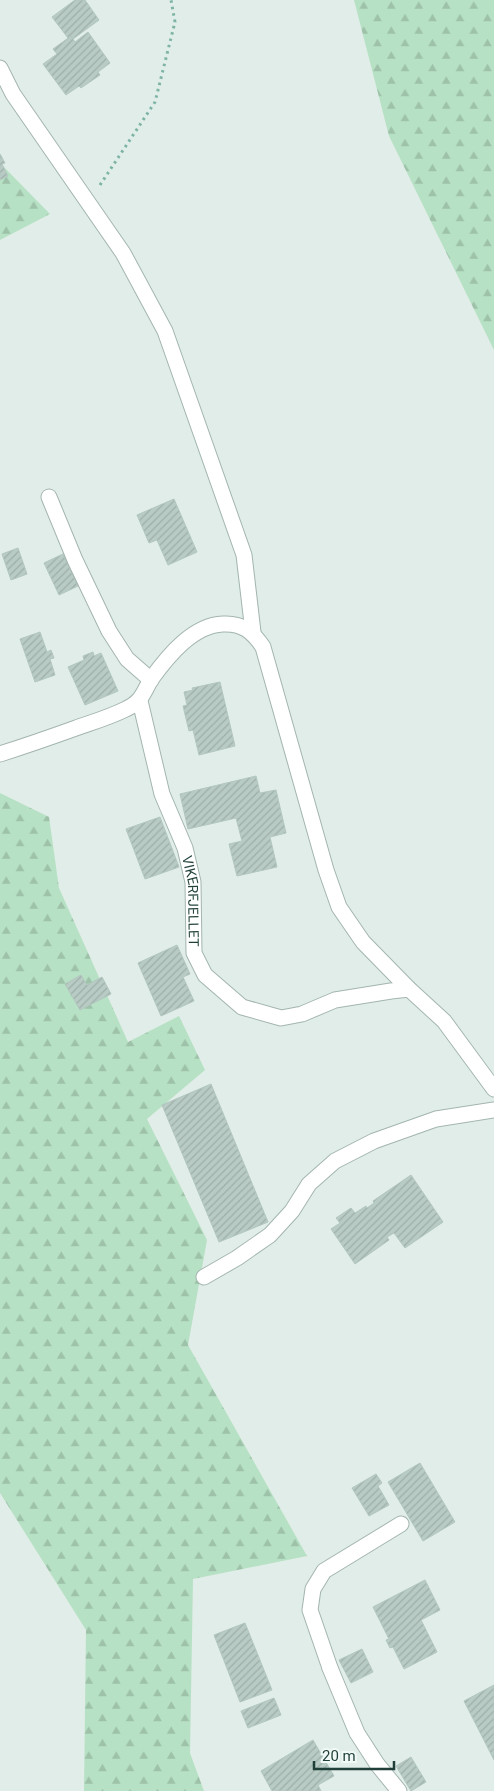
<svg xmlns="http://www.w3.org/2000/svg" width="494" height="1791" viewBox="0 0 494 1791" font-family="Roboto,sans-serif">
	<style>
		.forest { fill: url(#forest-firs) }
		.building { fill: url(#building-hatch); stroke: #b2c7c0 }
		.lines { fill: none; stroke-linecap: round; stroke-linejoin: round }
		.service-casing { stroke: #a3b5b0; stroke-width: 17 }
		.minor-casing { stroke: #a3b5b0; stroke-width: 17 }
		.path { stroke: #7db4a6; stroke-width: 3; stroke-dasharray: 2.5 4; stroke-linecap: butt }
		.service { stroke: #fff; stroke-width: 15 }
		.minor { stroke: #fff; stroke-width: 15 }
		.labels { text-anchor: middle; stroke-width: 4.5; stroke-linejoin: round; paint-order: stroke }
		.street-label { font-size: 14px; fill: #1f3f38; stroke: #f1f9f6 }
	</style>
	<defs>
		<pattern id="forest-firs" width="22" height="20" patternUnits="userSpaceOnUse" patternTransform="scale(1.25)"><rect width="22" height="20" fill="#b7e1c4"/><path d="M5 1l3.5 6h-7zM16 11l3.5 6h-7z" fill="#9dc2a9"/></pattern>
		<pattern id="building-hatch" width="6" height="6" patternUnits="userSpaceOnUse" patternTransform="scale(1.25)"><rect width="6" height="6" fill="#b8cbc4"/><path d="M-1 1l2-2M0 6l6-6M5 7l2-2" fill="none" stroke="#9eafa9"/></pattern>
	</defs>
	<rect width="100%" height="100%" fill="#e1ede8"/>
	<g class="forest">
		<polygon points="354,0 494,0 494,350 389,136"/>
		<polygon points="0,163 50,214 0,240"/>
		<polygon points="0,793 49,817 59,888 128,1042 179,1016 205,1070 147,1119 207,1240 188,1345 307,1556 193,1579 190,1753 204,1791 84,1791 86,1630 0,1493"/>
	</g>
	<g class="building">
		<polygon points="75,0 85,0 99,20 73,39 71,36 68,38 52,17"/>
		<polygon points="88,32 110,63 98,72 100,75 81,88 79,86 66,95 43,64 57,54 53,49 71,36 75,42"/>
		<polygon points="0,154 5,163 2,164 8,176 0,180"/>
		<polygon points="174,499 197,552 168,565 157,540 149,543 137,515"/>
		<polygon points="18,548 27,574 11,580 2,554"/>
		<polygon points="63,554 78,586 59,595 44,563"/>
		<polygon points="40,632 47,652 51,650 54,658 50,659 55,675 35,682 20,639"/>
		<polygon points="93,652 94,656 101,653 118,691 85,705 68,667 84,660 83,656"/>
		<polygon points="220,682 235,746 199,755 193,730 189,731 183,706 187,705 184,692 193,690 192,688"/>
		<polygon points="256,776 260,793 276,790 286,833 270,837 277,867 237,876 229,844 242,841 236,818 188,829 180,794"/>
		<polygon points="160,817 179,867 145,879 126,829"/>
		<polygon points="177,945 190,974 183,977 194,1001 161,1016 138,963"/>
		<polygon points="81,975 87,985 102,977 111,994 80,1010 65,984"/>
		<polygon points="211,1084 268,1222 219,1242 162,1105"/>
		<polygon points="411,1175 443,1222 405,1248 394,1233 387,1237 389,1240 355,1264 331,1229 340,1223 336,1218 351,1208 355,1213 366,1206 367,1208 374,1203 373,1201"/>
		<polygon points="420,1463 455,1522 423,1541 388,1482"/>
		<polygon points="376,1474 382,1483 378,1486 389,1505 369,1516 352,1488"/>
		<polygon points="425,1580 440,1610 421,1620 437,1652 404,1669 393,1647 390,1648 386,1640 389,1639 373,1607"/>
		<polygon points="245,1623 272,1690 240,1702 214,1635"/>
		<polygon points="362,1649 373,1672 351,1683 339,1660"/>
		<polygon points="494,1685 494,1760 464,1701"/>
		<polygon points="274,1698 281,1715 248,1728 241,1711"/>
		<polygon points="313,1740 334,1776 318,1785 321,1791 272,1791 261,1771"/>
		<polygon points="411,1757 426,1782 411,1791 396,1766"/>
	</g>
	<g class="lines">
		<defs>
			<g id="service">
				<polyline points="0,68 13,94 123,253 165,331 244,555 253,632"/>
				<polyline points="49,497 75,560 109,631 127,659 151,680"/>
				<path id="s1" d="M140 701 162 794 185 848 193 882 194 953 205 975 242 1007 281 1018 302 1014 335 1000 391 991 409 989"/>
				<polyline points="204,1277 237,1258 270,1235 292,1211 309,1184 335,1161 374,1141 436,1119 494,1110"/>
				<polyline points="330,1668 310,1610 313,1589 324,1571 401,1524"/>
			</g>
			<g id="minor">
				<path d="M0 754C25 746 51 737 76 728 93 722 110 717 126 709 143 701 143 692 152 678 168 656 193 625 223 624 243 623 253 632 263 647L326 870 339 907 363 942 409 989 444 1021 494 1089"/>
				<polyline points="330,1668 357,1733 377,1764 399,1791"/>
			</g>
		</defs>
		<use href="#service" class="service-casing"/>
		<use href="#minor" class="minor-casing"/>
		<polyline class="path" points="100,185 155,102 175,22 171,0"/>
		<use href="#service" class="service"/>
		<use href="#minor" class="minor"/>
	</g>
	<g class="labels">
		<g class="street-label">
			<text dy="5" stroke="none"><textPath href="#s1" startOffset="208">VIKERFJELLET</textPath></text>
		</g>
	</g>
	<path d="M314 1761v8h80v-8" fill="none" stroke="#1f3f38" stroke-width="2.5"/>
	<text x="322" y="1761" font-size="15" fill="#1f3f38" stroke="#f1f9f6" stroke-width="4" paint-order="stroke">20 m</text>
</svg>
